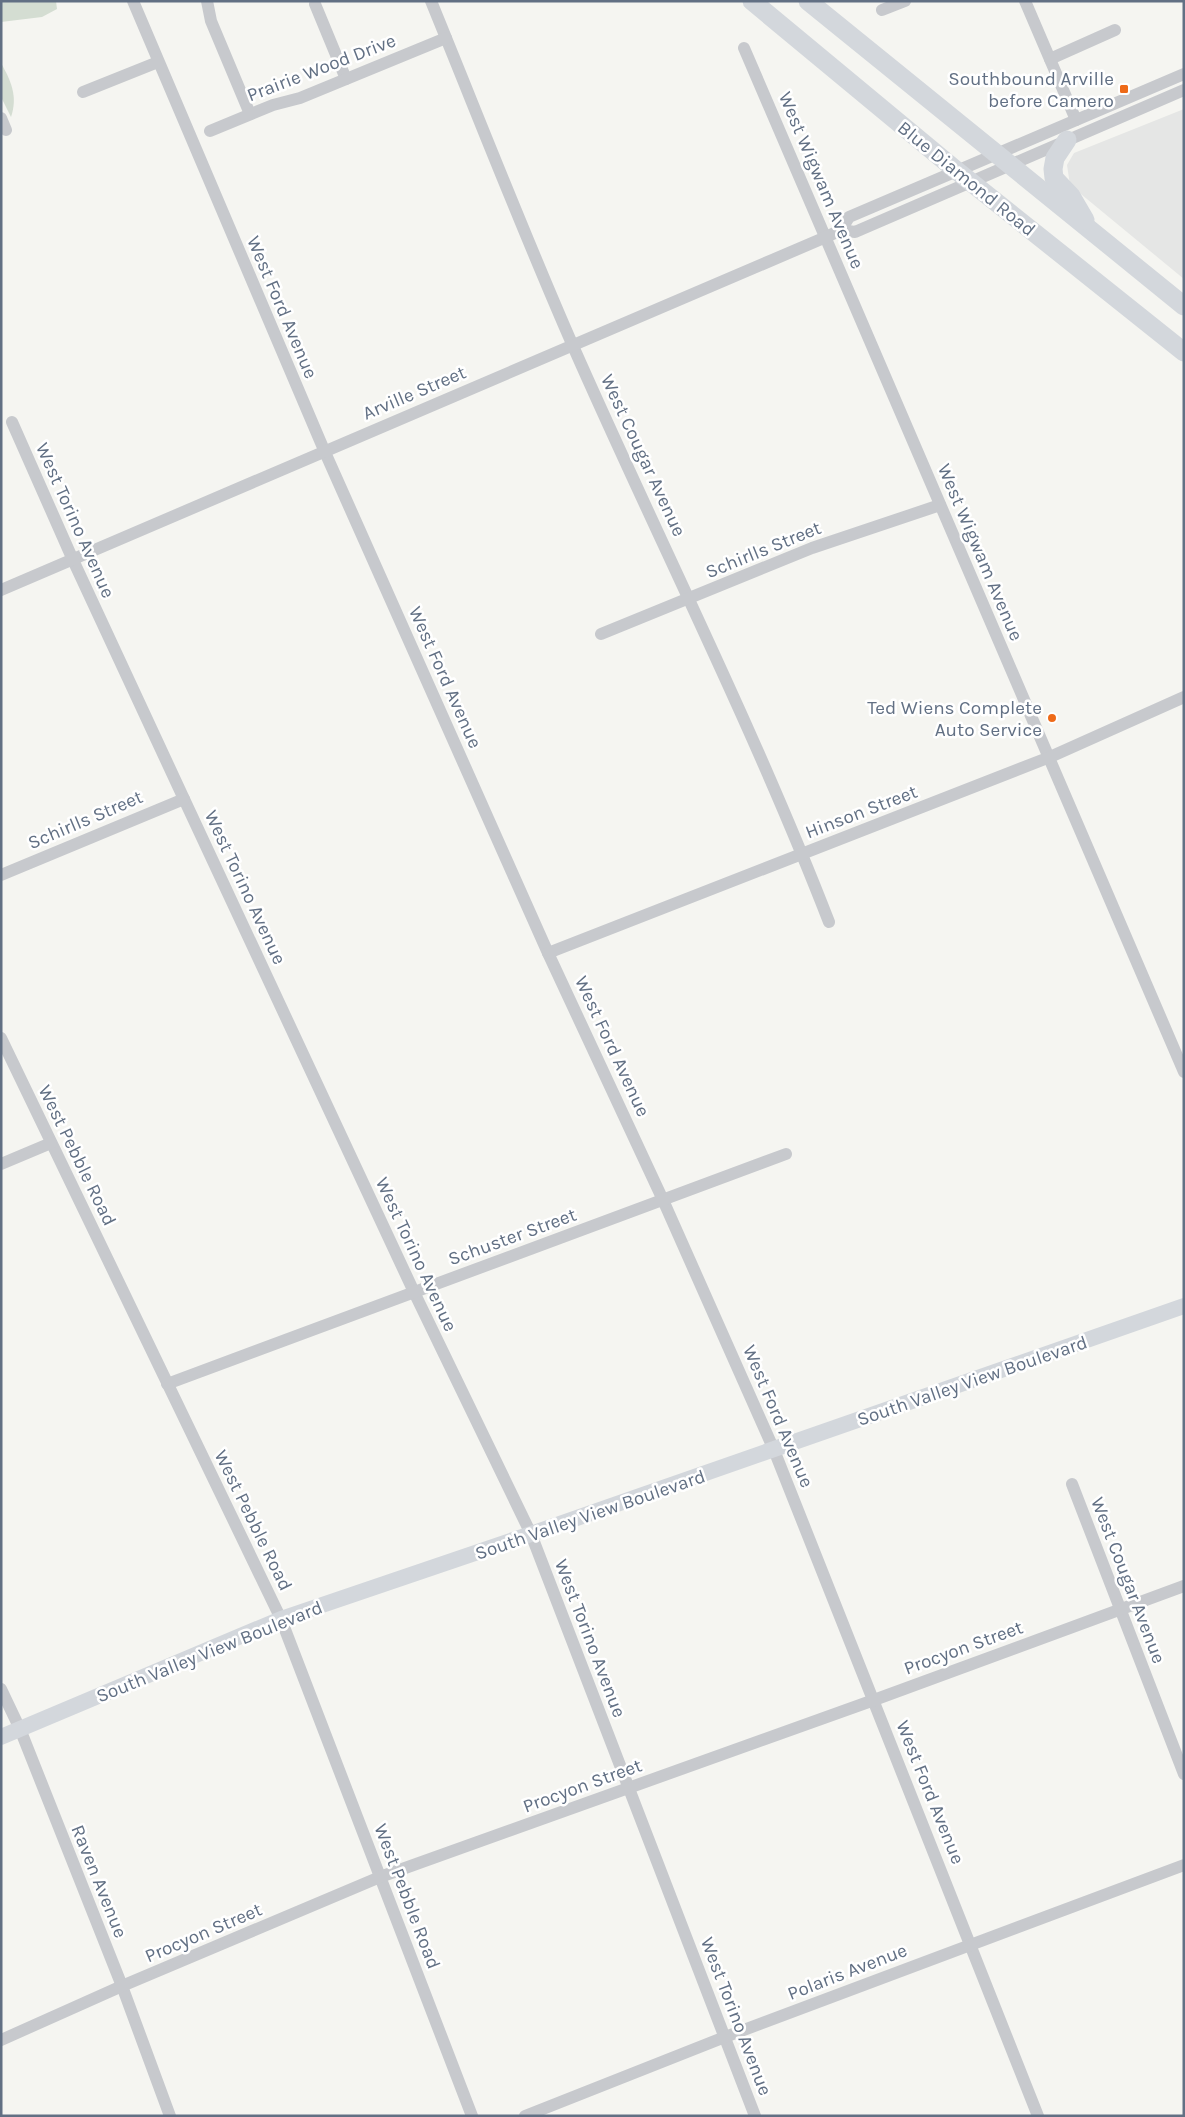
<svg xmlns="http://www.w3.org/2000/svg" width="1185" height="2117" viewBox="0 0 1185 2117" font-family="Karla,sans-serif">
	<style>
		.built { fill: #e5e6e5 }
		.green { fill: #d4ddd2 }
		.lines { fill: none; stroke-linecap: round; stroke-linejoin: round }
		.minor { stroke: #c7c9cd; stroke-width: 12 }
		.major { stroke: #d3d7dc; stroke-width: 16 }
		.highway { stroke: #d3d7dc; stroke-width: 19 }
		.poi-dot { fill: #ee6a18; stroke: #fff; stroke-width: 2 }
		.labels { text-anchor: middle; stroke-width: 5; stroke-linejoin: round; paint-order: stroke }
		.street-label { font-size: 19px; fill: #627084; stroke: #fff }
		.poi-label { font-size: 19px; fill: #627084; stroke: #fff; text-anchor: end }
	</style>
	<rect width="100%" height="100%" fill="#f5f5f1"/>
	<polygon class="built" points="1184,109 1184,279 1070,185 1067,165 1074,153"/>
	<g class="green">
		<polygon points="1,1 56,1 57,9 42,17 1,22"/>
		<path d="M1 63C11 81 18 96 11 117L1 97Z"/>
	</g>
	<g class="lines">
		<g class="minor">
			<polyline points="133,1 324,450 548,953 663,1200 774,1450 1038,2116"/>
			<polyline points="207,1 211,21 250,114"/>
			<path d="M431 1C478 116 523 232 573 346 658 539 753 726 829 922"/>
			<polyline points="1025,1 1076,120"/>
			<polyline points="315,4 346,79"/>
			<polyline points="882,10 905,1"/>
			<polyline points="744,48 1184,1072"/>
			<polyline points="1050,59 1115,30"/>
			<polyline points="83,92 158,62"/>
			<polyline points="1,118 6,130"/>
			<polyline points="210,131 273,105 300,98 446,38"/>
			<polyline points="841,230 849,217 1184,74"/>
			<polyline points="12,422 73,560 184,799 414,1292 531,1534 755,2116"/>
			<polyline points="1,590 826,237 841,230 855,232 1184,90"/>
			<polyline points="601,634 812,548 940,505"/>
			<polyline points="1,875 184,799"/>
			<polyline points="548,953 1050,757 1184,697"/>
			<polyline points="1,1038 281,1619 472,2116"/>
			<polyline points="1,1164 51,1143"/>
			<polyline points="167,1384 786,1154"/>
			<polyline points="1072,1484 1184,1774"/>
			<polyline points="1,1689 20,1729 122,1986 170,2116"/>
			<polyline points="1,2040 122,1986 380,1877 874,1700 1184,1586"/>
			<polyline points="525,2116 725,2037 1184,1865"/>
		</g>
		<polyline class="major" points="1,1737 281,1619 531,1534 1184,1306"/>
		<g class="highway">
			<polyline points="752,1 957,171 1184,352"/>
			<polyline points="808,1 1184,306"/>
			<polyline points="1067,140 1055,158 1053,169 1054,178 1071,196 1085,220"/>
		</g>
	</g>
	<g class="poi-dot">
		<rect x="1119" y="84" width="10" height="10" rx="2.5"/>
		<circle cx="1052" cy="718" r="5"/>
	</g>
	<g class="labels">
		<g class="street-label">
			<text transform="translate(321 67) rotate(-21)" y="7">Prairie Wood Drive</text>
			<text transform="translate(967 178) rotate(39)" y="7">Blue Diamond Road</text>
			<text transform="translate(822 180) rotate(67)" y="7">West Wigwam Avenue</text>
			<text transform="translate(283 307) rotate(67)" y="7">West Ford Avenue</text>
			<text transform="translate(414 392) rotate(-23)" y="7">Arville Street</text>
			<text transform="translate(644 455) rotate(65)" y="7">West Cougar Avenue</text>
			<text transform="translate(76 520) rotate(66)" y="7">West Torino Avenue</text>
			<text transform="translate(763 549) rotate(-22)" y="7">Schirlls Street</text>
			<text transform="translate(981 552) rotate(67)" y="7">West Wigwam Avenue</text>
			<text transform="translate(446 677) rotate(66)" y="7">West Ford Avenue</text>
			<text transform="translate(861 811) rotate(-21)" y="7">Hinson Street</text>
			<text transform="translate(85 819) rotate(-23)" y="7">Schirlls Street</text>
			<text transform="translate(246 887) rotate(65)" y="7">West Torino Avenue</text>
			<text transform="translate(613 1046) rotate(65)" y="7">West Ford Avenue</text>
			<text transform="translate(78 1155) rotate(64)" y="7">West Pebble Road</text>
			<text transform="translate(512 1236) rotate(-20)" y="7">Schuster Street</text>
			<text transform="translate(417 1254) rotate(65)" y="7">West Torino Avenue</text>
			<text transform="translate(972 1380) rotate(-19)" y="7">South Valley View Boulevard</text>
			<text transform="translate(779 1416) rotate(67)" y="7">West Ford Avenue</text>
			<text transform="translate(590 1514) rotate(-19)" y="7">South Valley View Boulevard</text>
			<text transform="translate(254 1520) rotate(64)" y="7">West Pebble Road</text>
			<text transform="translate(1129 1580) rotate(69)" y="7">West Cougar Avenue</text>
			<text transform="translate(591 1638) rotate(69)" y="7">West Torino Avenue</text>
			<text transform="translate(963 1647) rotate(-20)" y="7">Procyon Street</text>
			<text transform="translate(209 1651) rotate(-22)" y="7">South Valley View Boulevard</text>
			<text transform="translate(582 1785) rotate(-20)" y="7">Procyon Street</text>
			<text transform="translate(931 1792) rotate(68)" y="7">West Ford Avenue</text>
			<text transform="translate(100 1881) rotate(68)" y="7">Raven Avenue</text>
			<text transform="translate(408 1896) rotate(69)" y="7">West Pebble Road</text>
			<text transform="translate(203 1932) rotate(-23)" y="7">Procyon Street</text>
			<text transform="translate(847 1971) rotate(-21)" y="7">Polaris Avenue</text>
			<text transform="translate(737 2016) rotate(69)" y="7">West Torino Avenue</text>
		</g>
		<g class="poi-label">
			<text x="1114" y="85">Southbound Arville<tspan x="1114" dy="22">before Camero</tspan></text>
			<text x="1042" y="714">Ted Wiens Complete<tspan x="1042" dy="22">Auto Service</tspan></text>
		</g>
	</g>
	<rect width="1185" height="2117" fill="none" stroke="#627084" stroke-width="5"/>
</svg>
